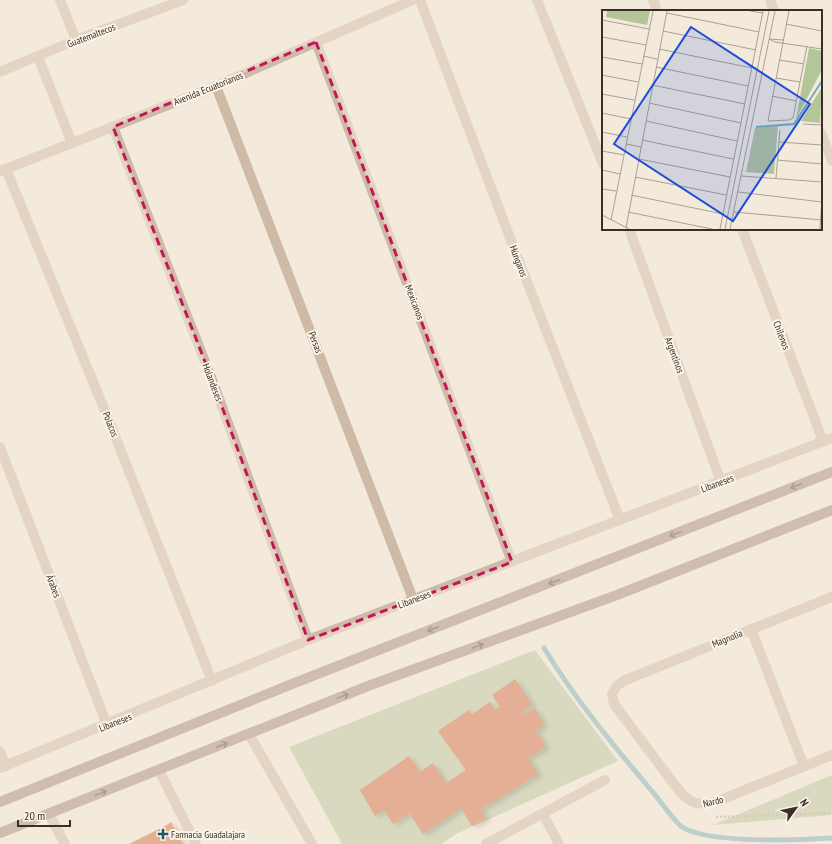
<svg xmlns="http://www.w3.org/2000/svg" width="832" height="844" viewBox="0 0 832 844" font-family="'PT Sans Narrow',sans-serif">
	<style>
		.green { fill: #b5c59a }
		.lines { fill: none; stroke-linecap: round; stroke-linejoin: round }
		.stream { stroke: #78afb4; stroke-width: 5 }
		.building { fill: #d0673e; filter: url(#shadow) }
		.path { stroke: #baa491; stroke-width: 2.5; stroke-dasharray: 2 2; stroke-linecap: butt }
		.minor { stroke: #cebaa7; stroke-width: 10 }
		.secondary { stroke: #a28878; stroke-width: 10 }
		.oneway { stroke: #53443c }
		.marked { fill: none; stroke: #c2185b; stroke-width: 3; stroke-dasharray: 8 5; stroke-linejoin: round }
		.poi-dot { fill: #19585f; stroke: #fbf4e9; stroke-width: 1.5 }
		.labels { text-anchor: middle; stroke-width: 4; stroke-linejoin: round; paint-order: stroke }
		.street-label { font-size: 10px; fill: #392e28; stroke: #fbf4e9 }
		.poi-label { font-size: 10px; fill: #392e28; stroke: #fbf4e9; text-anchor: start }
		.inset-river { fill: none; stroke: #78afb4; stroke-width: 2 }
		.inset-road { fill: none; stroke: #a99f94; stroke-width: 1 }
		.view { fill: #1d4ed8; fill-opacity: 0.15; stroke: #1d4ed8; stroke-width: 2 }
		.inset-edge { fill: none; stroke: #392e28; stroke-width: 2 }
	</style>
	<defs>
		<filter id="shadow"><feDropShadow dx="4.5" dy="2.5" stdDeviation="2" flood-color="#0004"/></filter>
	</defs>
	<rect width="100%" height="100%" fill="#f4eadc"/>
	<g class="green">
		<polygon points="535,650 618,761 456,834 441,844 342,844 289,747"/>
		<polygon points="832,775 832,815 713,825"/>
	</g>
	<g class="lines">
		<path class="stream" d="M544 648C575 699 613 745 651 790 659 799 674 821 682 827 709 844 799 840 832 838"/>
	</g>
	<g class="building">
		<polygon points="515,679 532,704 523,710 525,714 535,708 544,724 536,730 546,747 528,758 538,774 481,809 486,818 472,826 461,808 423,834 409,813 393,824 384,810 375,816 360,790 409,756 420,772 433,763 446,783 466,770 438,731 469,710 472,714 490,702 495,710 500,707 492,695"/>
		<polygon points="171,822 183,844 129,844 167,825"/>
	</g>
	<g class="lines">
		<polyline class="path" points="716,817 832,813"/>
		<g class="minor">
			<polyline points="60,0 76,40"/>
			<polyline points="420,0 515,251 620,520"/>
			<polyline points="537,0 603,164"/>
			<polyline points="653,0 657,11"/>
			<polyline points="770,0 774,11"/>
			<polyline points="316,42 512,562"/>
			<polyline points="38,57 72,143"/>
			<polyline points="0,72 76,40 183,0"/>
			<polyline points="216,86 413,599"/>
			<polyline points="113,127 211,377 308,640"/>
			<polyline points="821,133 832,161"/>
			<polyline points="6,169 107,416 212,681"/>
			<polyline points="1,171 216,86 413,0"/>
			<polyline points="629,229 721,482"/>
			<polyline points="742,229 823,441"/>
			<polyline points="0,447 107,725"/>
			<path d="M832 597 623 681 616 687 612 694 614 704 677 788C691 805 698 806 718 801L832 755"/>
			<polyline points="751,629 804,766"/>
			<polyline points="249,734 312,844"/>
			<polyline points="0,752 6,766"/>
			<polyline points="0,768 308,640 832,438"/>
			<polyline points="159,770 196,844"/>
			<polyline points="49,814 65,844"/>
			<polyline points="543,814 559,844"/>
			<polyline points="486,844 605,780"/>
		</g>
		<g class="secondary">
			<polyline points="0,802 292,684 832,472"/>
			<polyline points="0,833 368,686 617,595 832,510"/>
		</g>
	</g>
	<defs><path id="oneway-shaft" d="M-6 0H5M1.5-3L5.5 0L1.5 3" fill="none" stroke-width="1.6" stroke-linecap="round" stroke-linejoin="round"/></defs>
	<g class="oneway">
		<use href="#oneway-shaft" transform="translate(796 486) rotate(158)"/>
		<use href="#oneway-shaft" transform="translate(675 534) rotate(158)"/>
		<use href="#oneway-shaft" transform="translate(554 582) rotate(159)"/>
		<use href="#oneway-shaft" transform="translate(433 629) rotate(159)"/>
		<use href="#oneway-shaft" transform="translate(478 646) rotate(-20)"/>
		<use href="#oneway-shaft" transform="translate(343 696) rotate(-22)"/>
		<use href="#oneway-shaft" transform="translate(222 745) rotate(-22)"/>
		<use href="#oneway-shaft" transform="translate(101 793) rotate(-22)"/>
	</g>
	<path d="M0 0H832V844H0ZM316 42 512 562 308 640 211 377 113 127Z" fill="#f4eadc" fill-opacity=".55" fill-rule="evenodd"/>
	<path class="marked" d="M316 42 512 562 308 640 211 377 113 127Z"/>
	<path class="poi-dot" d="M161 828h4v4h4v4h-4v4h-4v-4h-4v-4h4z"/>
	<g class="labels">
		<g class="street-label">
			<text transform="translate(91 35) rotate(-21)" y="4">Guatemaltecos</text>
			<text transform="translate(208 88) rotate(-22)" y="4">Avenida Ecuatorianos</text>
			<text transform="translate(519 261) rotate(69)" y="4">Húngaros</text>
			<text transform="translate(415 302) rotate(69)" y="4">Mexicanos</text>
			<text transform="translate(782 335) rotate(69)" y="4">Chilenos</text>
			<text transform="translate(316 342) rotate(69)" y="4">Persas</text>
			<text transform="translate(675 355) rotate(70)" y="4">Argentinos</text>
			<text transform="translate(213 382) rotate(69)" y="4">Holandeses</text>
			<text transform="translate(111 424) rotate(68)" y="4">Polacos</text>
			<text transform="translate(717 483) rotate(-21)" y="4">Libaneses</text>
			<text transform="translate(54 586) rotate(69)" y="4">Árabes</text>
			<text transform="translate(414 599) rotate(-21)" y="4">Libaneses</text>
			<text transform="translate(727 638) rotate(-22)" y="4">Magnolia</text>
			<text transform="translate(115 722) rotate(-22)" y="4">Libaneses</text>
			<text transform="translate(713 801) rotate(-14)" y="4">Nardo</text>
		</g>
		<g class="poi-label">
			<text x="171" y="838">Farmacia Guadalajara</text>
		</g>
	</g>
	<g transform="translate(602 10)">
		<rect width="220" height="220" fill="#f4eadc"/>
		<path d="M5 1H48L45 15 4 7ZM207 38 220 41V60L194 109ZM220 77 218 113 199 111ZM176 116 172 164 144 162 153 118Z" fill="#b5c59a"/>
		<path class="inset-river" d="M154 117 192 114 220 71"/>
		<path class="inset-road" d="M148 1 161 3M187 1 166 111 187 110 191 108 205 36M65 3 157 22M0 10 47 19M184 14 220 21M61 21 154 40M0 27 44 35M167 29 173 32 220 39M167 29 181 30M57 39 150 58M41 46 55 49M0 47 40 54M177 50 202 54M54 57 146 76M0 65 36 72M174 68 198 72M50 75 143 94M0 84 32 90M170 86 194 91M47 93 139 113M0 103 29 109M44 111 135 131M201 114 220 115M0 122 25 127M40 130 131 149M177 132 220 135M24 134 39 137M0 141 22 145M37 149 128 167M175 150 220 154M0 160 18 164M139 166 220 172M33 167 124 185M174 168 178 120M0 179 14 181M136 182 220 192M29 185 121 204M26 202 110 219M132 202 220 210M0 205 27 219M9 210 51 1M24 218 65 1M118 219 161 1M123 219 167 1M128 219 173 1M218 219 220 188"/>
		<path class="view" d="M89 17 208 94 131 211 12 134Z"/>
		<rect width="220" height="220" class="inset-edge"/>
	</g>
	<g transform="translate(796 808) rotate(57)" stroke="#fbf4e9" stroke-width="3" paint-order="stroke">
	<path d="M0-3L7 15L0 10L-7 15Z" fill="#392e28"/>
	<text y="-6" font-size="11" font-weight="bold" text-anchor="middle" fill="#392e28">N</text>
	</g>
	<path d="M18 820v6h52v-6" fill="none" stroke="#392e28" stroke-width="2"/>
	<text x="24" y="820" font-size="12" fill="#392e28" stroke="#fbf4e9" stroke-width="3" paint-order="stroke">20 m</text>
</svg>
